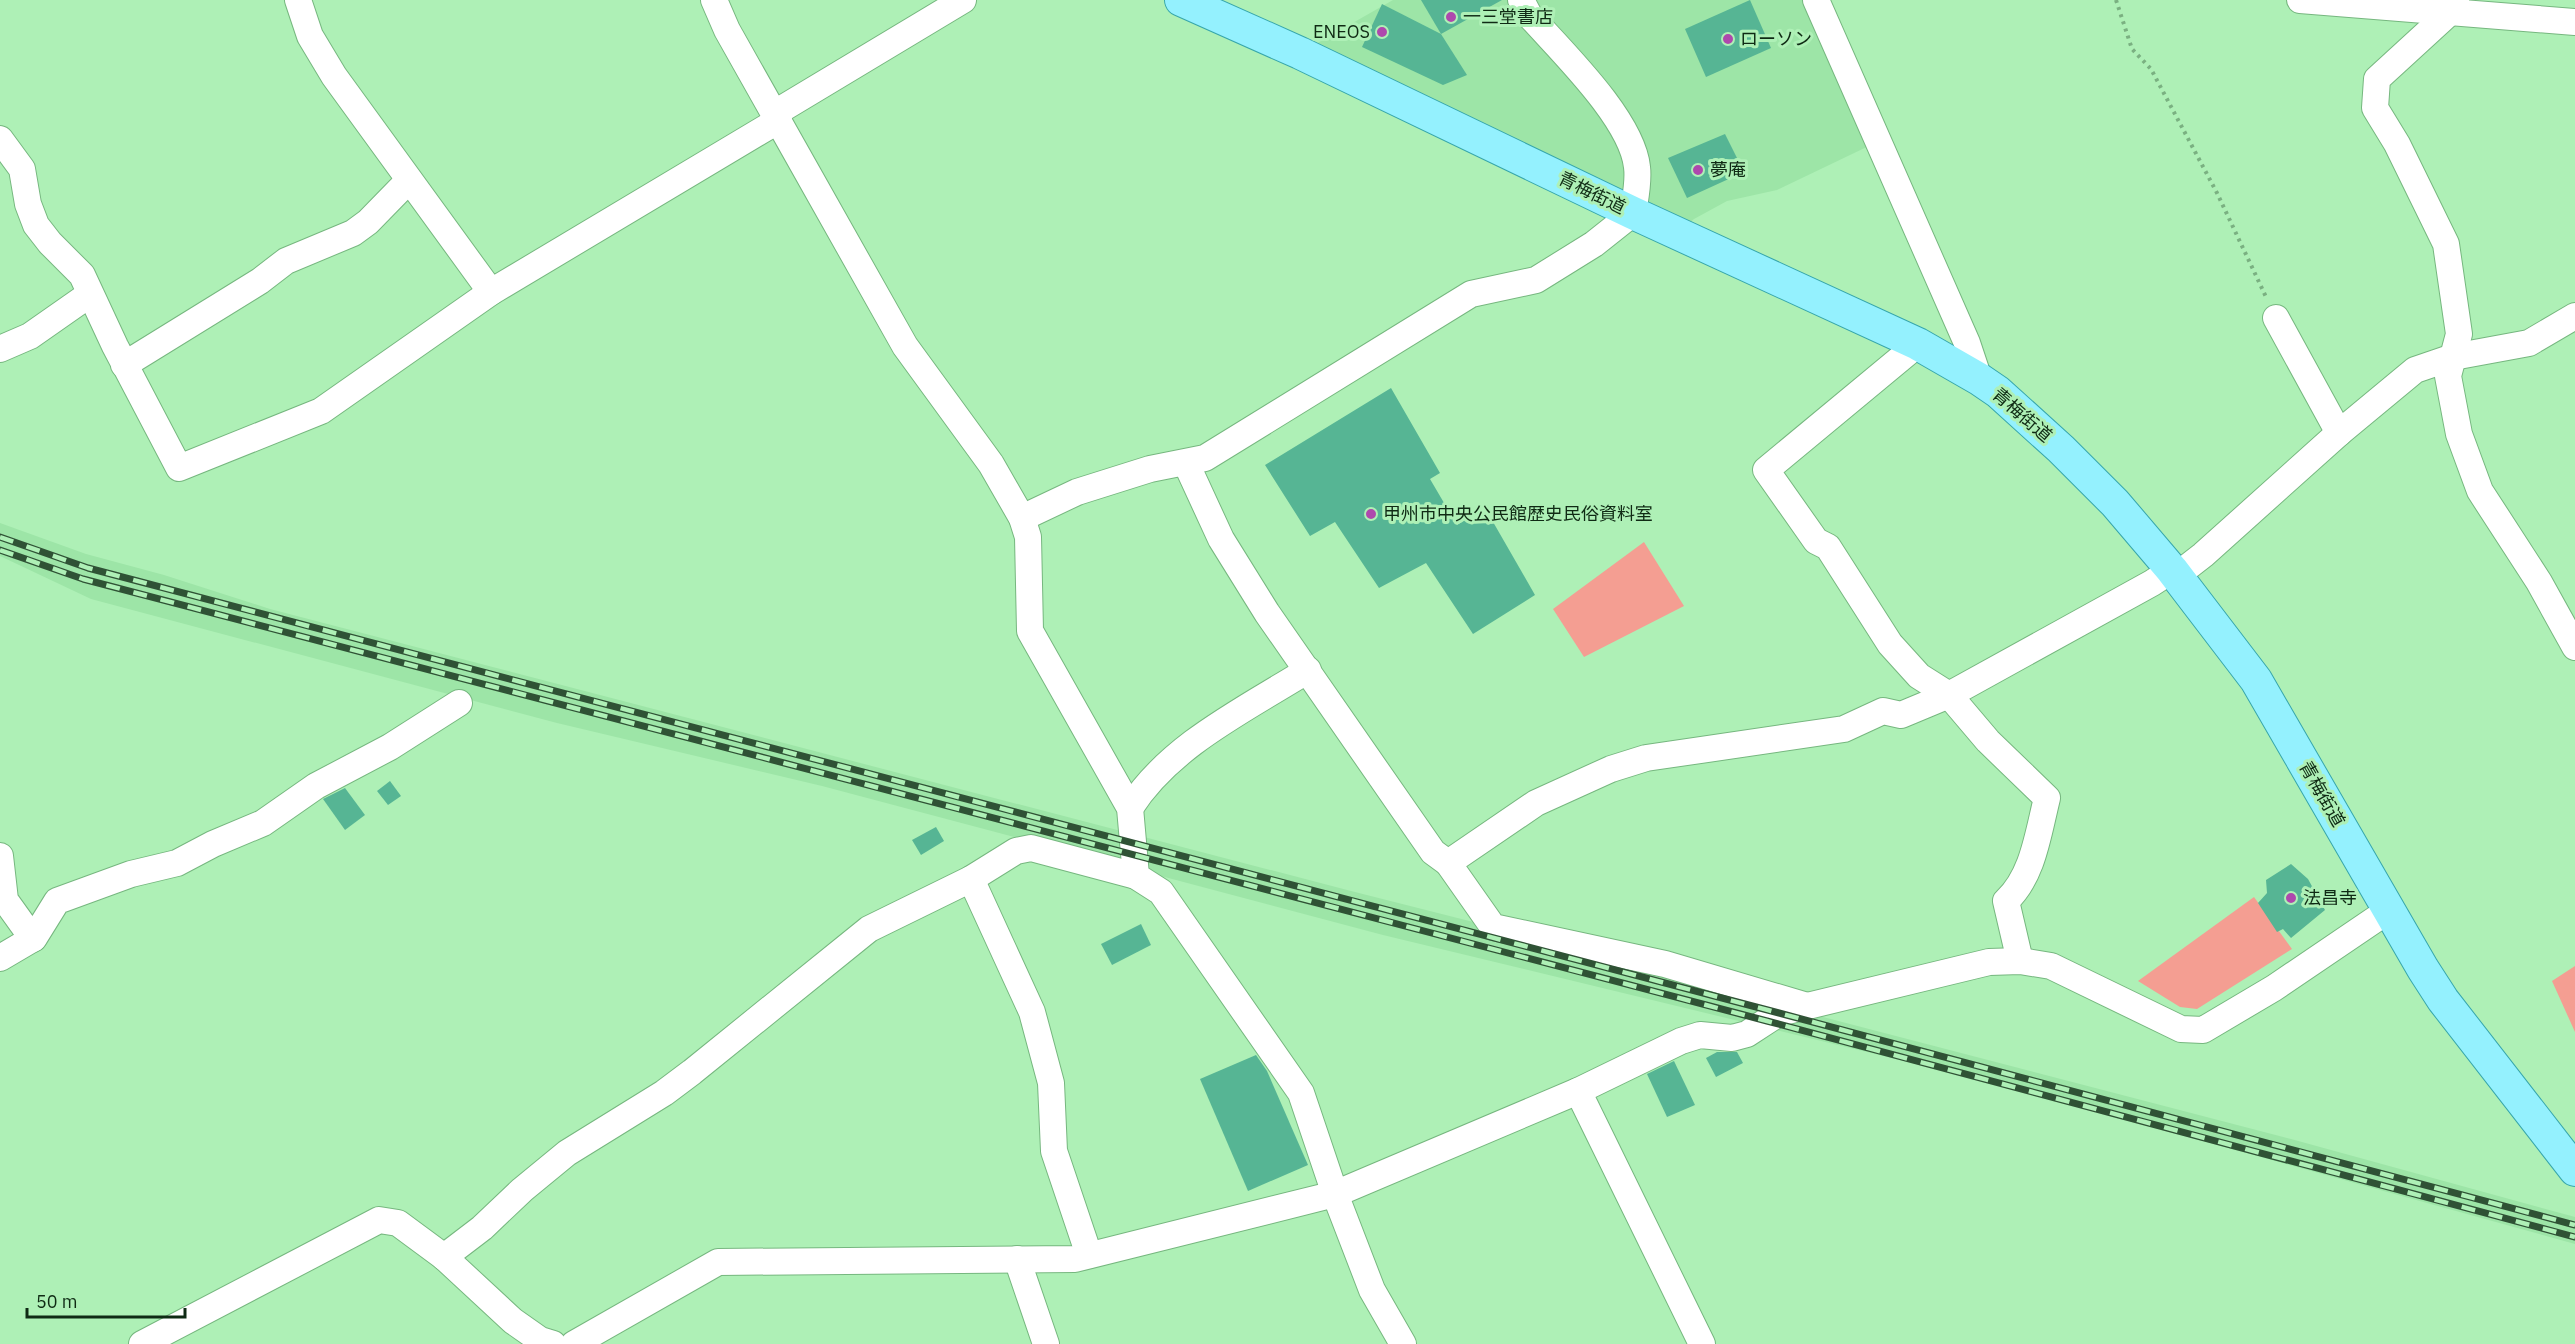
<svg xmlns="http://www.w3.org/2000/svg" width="2575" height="1344" viewBox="0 0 2575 1344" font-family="'IBM Plex Sans','Noto Sans JP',sans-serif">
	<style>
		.built { fill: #9de5a7 }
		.green { fill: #f49e92 }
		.building { fill: #56b594 }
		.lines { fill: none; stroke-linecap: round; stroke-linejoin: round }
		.minor-casing { stroke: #76b77f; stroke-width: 28 }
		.major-casing { stroke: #37a6ab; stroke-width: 34 }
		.path { stroke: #7ab081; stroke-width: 4; stroke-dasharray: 3 4.5; stroke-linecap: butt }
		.minor { stroke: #fff; stroke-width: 26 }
		.major { stroke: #94f1fe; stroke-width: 32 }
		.rail-casing { stroke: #2f5235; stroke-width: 7 }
		.rail { stroke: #aef0b6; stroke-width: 4.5; stroke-dasharray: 14; stroke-linecap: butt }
		.poi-dot { fill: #ae48ad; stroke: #aef0b6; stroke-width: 2 }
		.labels { text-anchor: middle; stroke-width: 6; stroke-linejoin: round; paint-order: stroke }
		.poi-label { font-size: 18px; fill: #0f2a14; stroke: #aef0b6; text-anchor: start }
		.street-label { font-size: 18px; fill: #0f2a14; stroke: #aef0b6 }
	</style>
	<rect width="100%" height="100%" fill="#aef0b6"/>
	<g class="built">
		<polygon points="1393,0 1811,0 1873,144 1777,190 1727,201 1694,219 1677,233 1300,53"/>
		<polygon points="0,523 86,554 164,575 270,609 1351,891 1493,927 1665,964 1823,1017 2291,1139 2575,1217 2575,1244 1987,1081 1383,935 822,786 557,723 91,599 0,556"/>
	</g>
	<g class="green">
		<polygon points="1644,542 1684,606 1584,657 1553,609"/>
		<polygon points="2254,897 2292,949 2197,1009 2180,1007 2138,981"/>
		<polygon points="2575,966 2575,1032 2552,981"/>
	</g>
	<g class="building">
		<polygon points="1421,0 1502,0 1441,34"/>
		<polygon points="1750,0 1771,48 1706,77 1685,29"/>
		<polygon points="1382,4 1441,34 1467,75 1443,85 1362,47"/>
		<polygon points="1725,134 1744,172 1687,198 1668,158"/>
		<polygon points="1391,388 1440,473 1430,479 1457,525 1485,508 1535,595 1473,634 1426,563 1379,588 1335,522 1310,536 1265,465"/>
		<polygon points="390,781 401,796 388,805 377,791"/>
		<polygon points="345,788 365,815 345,830 323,799"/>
		<polygon points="936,827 944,841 921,855 912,840"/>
		<polygon points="2291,864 2308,879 2325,910 2291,938 2283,929 2277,932 2258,903 2267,893 2266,880"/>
		<polygon points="1141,924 1151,945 1112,965 1101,944"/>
		<polygon points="1717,1052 1737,1052 1743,1063 1716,1077 1706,1058"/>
		<polygon points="1256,1055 1267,1071 1308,1165 1248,1191 1200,1079"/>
		<polygon points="1674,1061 1695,1105 1667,1117 1647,1074"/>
	</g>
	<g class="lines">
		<defs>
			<g id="minor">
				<polyline points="298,0 310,36 334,76 491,292"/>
				<polyline points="714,0 727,30 905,346 991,464 1022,518 1028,537 1030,631 1130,808 1136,876 1161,892 1301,1093 1335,1194 1372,1290 1403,1344"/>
				<polyline points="1816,0 1967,343 1979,379"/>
				<polyline points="2300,0 2575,22"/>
				<polyline points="2456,0 2449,13 2377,79 2375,108 2397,144 2446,244 2459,334 2448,376 2459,434 2480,491 2539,582 2575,647"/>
				<polyline points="775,113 963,0"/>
				<polyline points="0,139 22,169 28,204 36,225 50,243 82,275 115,346 179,468 321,411 491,292 779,120"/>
				<polyline points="2276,318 2339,433"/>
				<path d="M1918 344 1766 470 1816 541 1828 547 1890 644 1919 676 1949 695 1988 741 2047 798C2038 834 2033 876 2006 901L2020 961"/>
				<polyline points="0,349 30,336 90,294"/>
				<polyline points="124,365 260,281 286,261 353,233 368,222 409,180"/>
				<polyline points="1186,463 1221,539 1267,613 1433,852 1448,863"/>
				<path d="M1022 518 1077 492 1150 469 1205 458 1471 294 1536 280 1594 244 1633 213C1635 199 1639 182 1637 167 1632 119 1561 51 1529 15L1521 0"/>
				<polyline points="2176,576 2203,555 2339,433 2415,370 2453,357 2529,343 2575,316"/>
				<path d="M1130 808C1170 745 1246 709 1308 670"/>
				<polyline points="0,856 5,900 33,939"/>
				<polyline points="971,879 1032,1012 1051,1083 1054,1151 1089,1255"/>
				<polyline points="0,958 34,938 57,901 131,874 177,863 213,844 263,823 316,786 390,747 459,703"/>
				<polyline points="1807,1006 1665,964 1493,927 1448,863 1536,803 1611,769 1646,758 1844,729 1883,711 1901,715 1949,695 2152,583 2172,570"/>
				<polyline points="1578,1091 1702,1344"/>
				<polyline points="444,1257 482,1228 522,1190 567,1153 664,1093 692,1072 869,929 971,879 1016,851 1031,848 1136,876"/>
				<polyline points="1017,1259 1046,1344"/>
				<polyline points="142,1344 379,1220 398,1223 444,1257 513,1321 540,1340 553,1344"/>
				<polyline points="574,1344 718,1262 1075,1259 1335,1194 1578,1091 1681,1041 1700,1035 1732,1038 1747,1034 1779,1013 1989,962 2020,961 2051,966 2181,1029 2203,1030 2274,988 2389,910"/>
			</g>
			<polyline id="major" points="1181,0 1300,53 1633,213 1918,344 1979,379 1998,392 2061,449 2115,503 2172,570 2256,680 2423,969 2443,1000 2575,1170"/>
		</defs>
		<use href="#minor" class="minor-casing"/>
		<use href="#major" class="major-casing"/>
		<polyline class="path" points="2116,0 2132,49 2151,69 2217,193 2267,299"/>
		<use href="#minor" class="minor"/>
		<use href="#major" class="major"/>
		<defs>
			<g id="rail">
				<polyline points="0,537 88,568 1779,1013 2575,1225"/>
				<polyline points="0,550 83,579 1767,1021 2575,1237"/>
			</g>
		</defs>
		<use href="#rail" class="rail-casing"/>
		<use href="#rail" class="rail"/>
	</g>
	<g class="poi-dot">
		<circle cx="1451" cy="17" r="6"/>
		<circle cx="1382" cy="32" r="6"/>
		<circle cx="1728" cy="39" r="6"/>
		<circle cx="1698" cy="170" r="6"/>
		<circle cx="1371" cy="514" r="6"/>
		<circle cx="2291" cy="898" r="6"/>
	</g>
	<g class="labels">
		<g class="poi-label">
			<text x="1463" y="23">一三堂書店</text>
			<text x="1370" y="38" text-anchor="end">ENEOS</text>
			<text x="1740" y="45">ローソン</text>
			<text x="1710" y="176">夢庵</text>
			<text x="1383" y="520">甲州市中央公民館歴史民俗資料室</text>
			<text x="2303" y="904">法昌寺</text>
		</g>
		<g class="street-label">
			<text transform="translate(1592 193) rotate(26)" y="6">青梅街道</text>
			<text transform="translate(2022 415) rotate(41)" y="6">青梅街道</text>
			<text transform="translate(2322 794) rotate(60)" y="6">青梅街道</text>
		</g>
	</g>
	<path d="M27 1308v9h158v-9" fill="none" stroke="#0f2a14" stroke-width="3"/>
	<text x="36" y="1308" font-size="18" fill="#0f2a14" stroke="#aef0b6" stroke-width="4.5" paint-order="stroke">50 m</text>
</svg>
